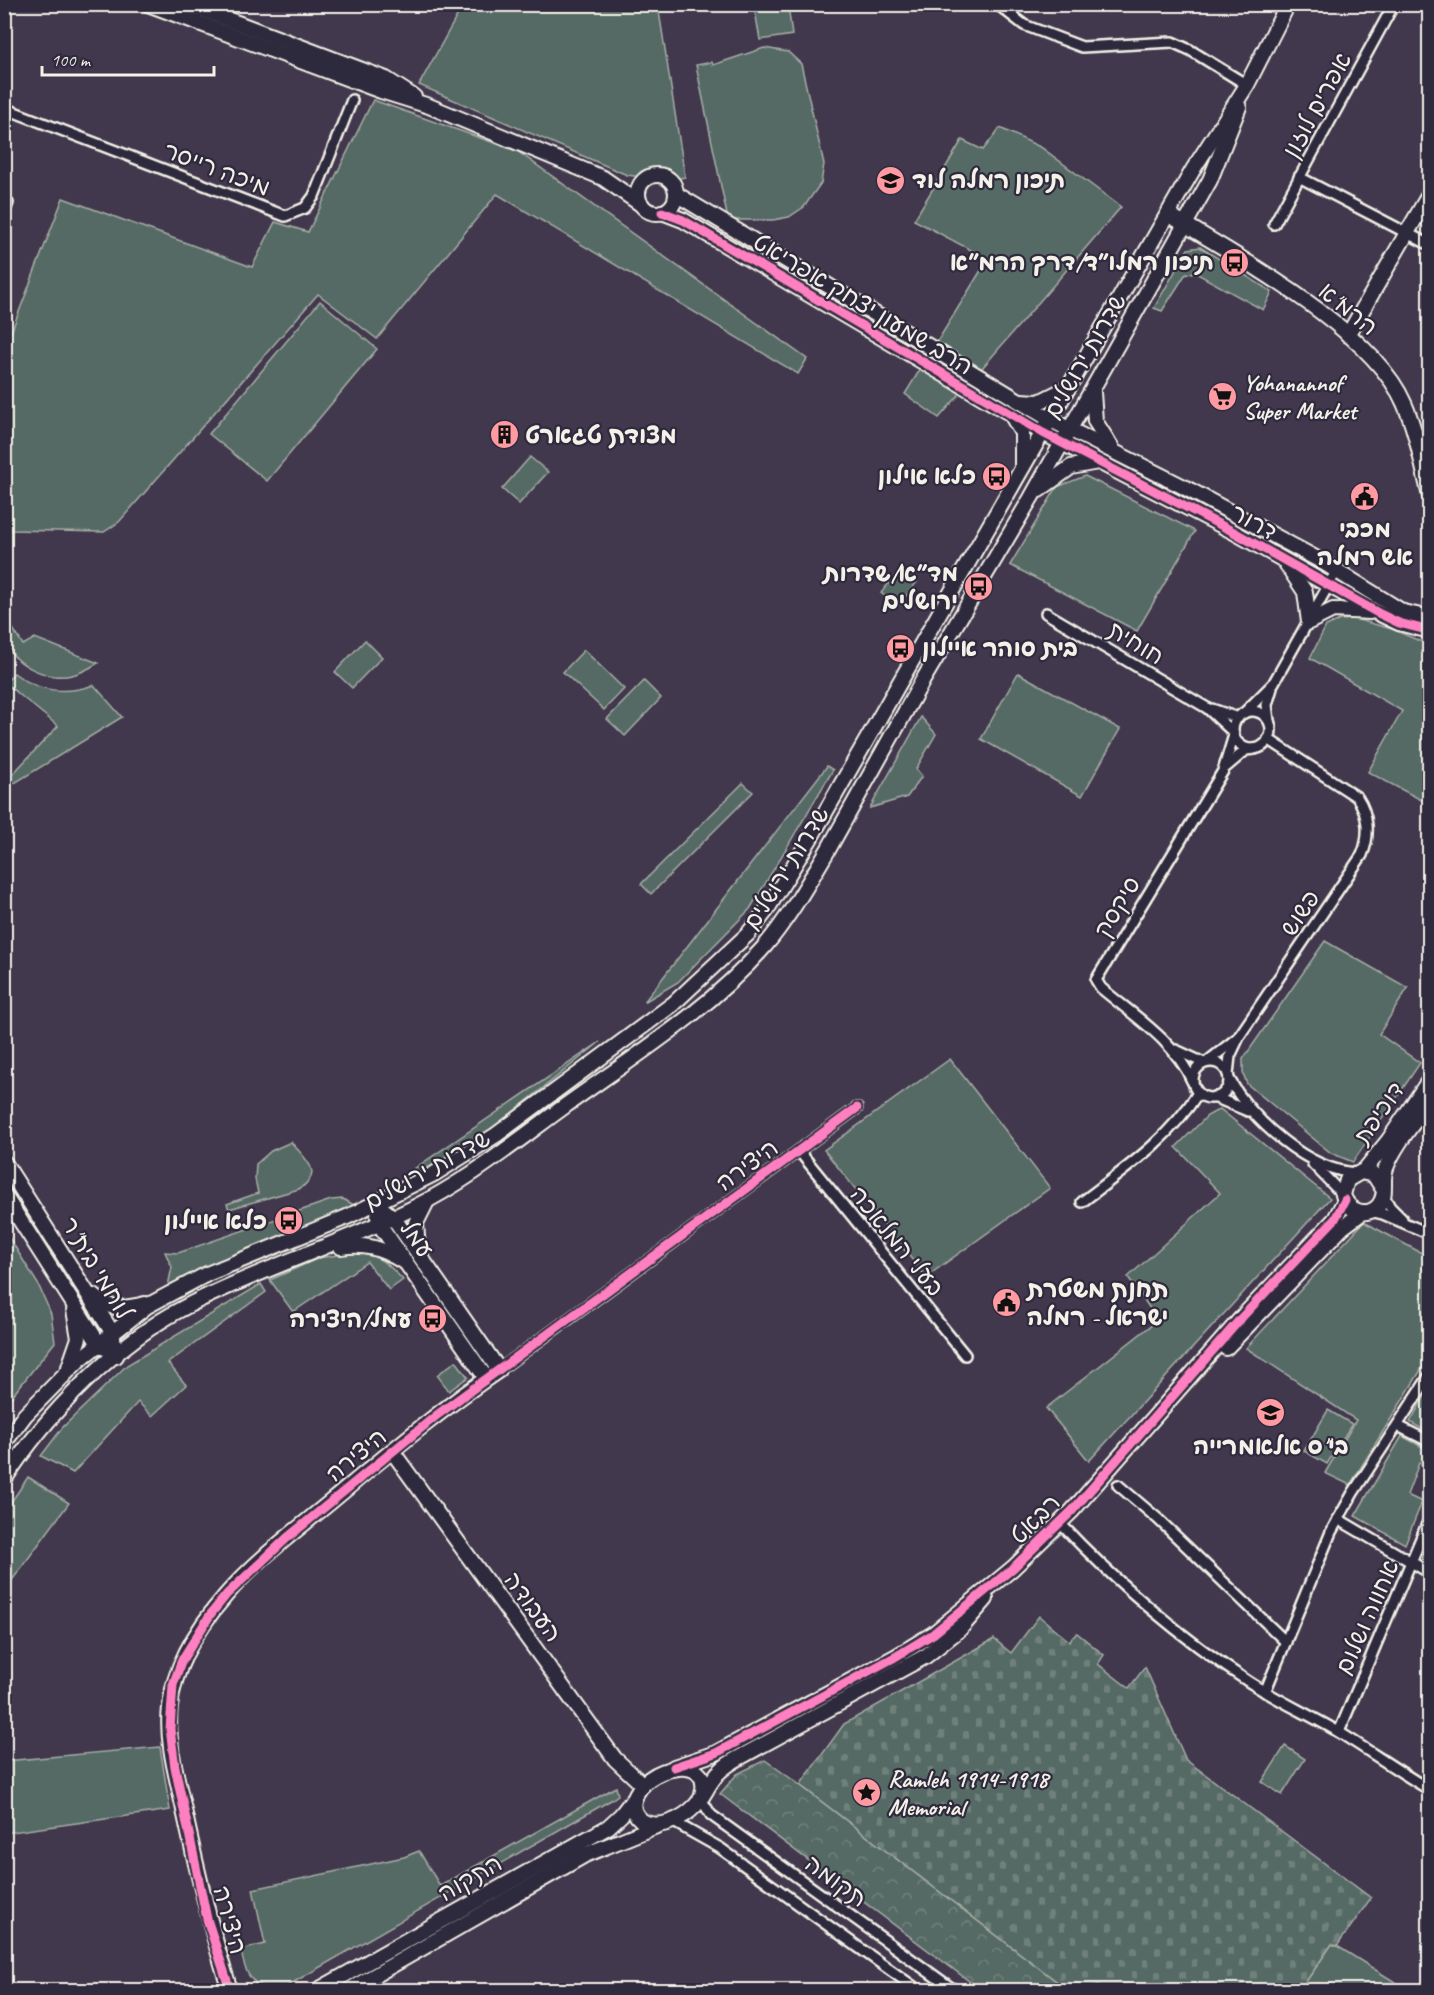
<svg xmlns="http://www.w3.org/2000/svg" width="1434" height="1995" viewBox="0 0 1434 1995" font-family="Caveat,'Playpen Sans Hebrew',sans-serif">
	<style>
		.green { fill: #576b65; stroke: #a6aea6; stroke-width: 1.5 }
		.forest { fill: url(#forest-crowns); stroke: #a6aea6; stroke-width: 1.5 }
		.cemetery { fill: url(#cemetery-stones); stroke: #a6aea6; stroke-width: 1.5 }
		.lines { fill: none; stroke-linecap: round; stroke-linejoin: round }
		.street-casing { stroke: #f4f1e8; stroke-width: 14 }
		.secondary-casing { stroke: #f4f1e8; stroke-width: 18 }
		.street { stroke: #2f2a3d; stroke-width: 9 }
		.secondary { stroke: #2f2a3d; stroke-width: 14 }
		.cycleway-casing { stroke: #2f2a3d; stroke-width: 13 }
		.cycleway { stroke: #ff80c0; stroke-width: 9 }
		.labels { text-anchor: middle; stroke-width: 4.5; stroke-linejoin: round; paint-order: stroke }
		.street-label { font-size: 24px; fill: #f4f1e8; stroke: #2f2a3d }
		.poi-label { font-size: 24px; font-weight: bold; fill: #f4f1e8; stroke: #2f2a3d; text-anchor: start }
	</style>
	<defs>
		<pattern id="forest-crowns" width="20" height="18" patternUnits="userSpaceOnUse" patternTransform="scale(1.5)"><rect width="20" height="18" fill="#576b65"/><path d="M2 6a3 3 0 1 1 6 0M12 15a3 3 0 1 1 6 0" fill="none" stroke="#70817b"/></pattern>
		<pattern id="cemetery-stones" width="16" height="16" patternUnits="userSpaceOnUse" patternTransform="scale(1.5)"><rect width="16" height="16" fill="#576b65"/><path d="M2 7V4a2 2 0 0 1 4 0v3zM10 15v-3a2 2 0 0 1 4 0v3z" fill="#70817b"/></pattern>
	</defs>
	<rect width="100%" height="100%" fill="#42384d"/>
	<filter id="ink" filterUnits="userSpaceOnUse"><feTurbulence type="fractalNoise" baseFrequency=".0167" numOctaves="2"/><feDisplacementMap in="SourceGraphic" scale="12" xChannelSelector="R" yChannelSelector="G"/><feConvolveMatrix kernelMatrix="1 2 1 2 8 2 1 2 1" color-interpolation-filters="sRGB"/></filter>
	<g filter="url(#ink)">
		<g class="green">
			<polygon points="463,5 658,5 685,177 676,179 659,170 641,177 627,175 419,85"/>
			<polygon points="754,5 788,5 792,35 760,40"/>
			<polygon points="764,48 788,52 801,64 824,164 821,183 804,207 789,217 773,220 728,220 696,65 712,62 713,65"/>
			<polygon points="373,100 517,151 807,359 798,374 497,194 377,339 318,294 119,522 104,532 11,530 4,523 5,348 63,198 252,267 275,222 308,232"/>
			<polygon points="1000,128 1042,148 1121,207 939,418 905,394 988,259 914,220 962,140 983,150"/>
			<polygon points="1200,247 1272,292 1263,310 1194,272 1185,275 1162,311 1154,308 1188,249"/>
			<polygon points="320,301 377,349 267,481 209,434"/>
			<polygon points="530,457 548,472 519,504 502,489"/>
			<polygon points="1085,476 1195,531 1137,631 1010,565 1057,487"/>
			<polygon points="900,569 917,582 898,606 881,593"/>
			<path d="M4 614 23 645 35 638 98 663C90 668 81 673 72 675 47 681 10 664 4 637 3 630 4 621 4 614Z"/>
			<polygon points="1355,619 1392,629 1429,645 1429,804 1368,772 1402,711 1310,658 1326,626 1340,620"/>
			<polygon points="365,640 382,657 352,688 335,672"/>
			<polygon points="584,650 624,689 604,710 563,672"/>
			<path d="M14 673C39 692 64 695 94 685L122 717 5 789V782L58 726 5 683Z"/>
			<polygon points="1018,673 1120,729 1082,796 981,739"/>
			<polygon points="644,681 661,698 625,736 607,719"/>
			<polygon points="921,717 936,734 916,769 922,776 907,797 870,808"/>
			<polygon points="827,766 833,770 750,909 678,982 644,1002"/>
			<polygon points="743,783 753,792 651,894 641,884"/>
			<polygon points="1325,941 1408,988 1379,1034 1420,1063 1353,1162 1331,1153 1247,1084 1243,1073 1243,1059"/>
			<polygon points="600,1042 487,1133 451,1158 399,1185 405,1175"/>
			<polygon points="950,1059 1050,1188 926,1277 824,1150"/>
			<polygon points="1220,1109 1330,1198 1089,1461 1046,1408 1158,1320 1128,1277 1220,1193 1176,1147 1207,1116"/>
			<path d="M291 1142C306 1160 325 1173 299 1189L229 1209 227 1204 258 1193 255 1179 256 1164 271 1151Z"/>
			<polygon points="343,1199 354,1205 168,1286 172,1267 165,1252 178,1253 331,1200"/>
			<polygon points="1364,1222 1429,1257 1429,1357 1350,1485 1325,1473 1356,1420 1246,1348"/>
			<polygon points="5,1231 38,1284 51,1314 55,1342 5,1405"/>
			<path d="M350 1253C376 1253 386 1261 403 1280L389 1290 367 1262 293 1312 270 1280 319 1258Z"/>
			<polygon points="261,1284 266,1292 168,1363 186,1385 152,1416 138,1402 73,1473 41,1456 63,1427 127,1365"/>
			<polygon points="456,1361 468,1377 449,1391 437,1375"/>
			<polygon points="1429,1389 1429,1433 1410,1422"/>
			<polygon points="1328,1410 1352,1424 1327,1464 1304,1451"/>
			<polygon points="1402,1436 1430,1451 1429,1467 1419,1463 1407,1495 1422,1502 1405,1544 1355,1516"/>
			<polygon points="28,1477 69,1503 5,1590 5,1511"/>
			<polygon points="1285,1746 1305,1759 1282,1795 1262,1782"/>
			<polygon points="160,1747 170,1810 5,1833 5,1761"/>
			<path d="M616 1787 618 1795 611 1800 282 1989C253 1989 245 1977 241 1950L265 1944 253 1889 404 1857 419 1851 440 1886Z"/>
			<polygon points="1332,1944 1337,1946 1408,1990 1300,1990"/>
		</g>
		<polygon class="forest" points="765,1760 800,1785 1068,1990 981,1990 720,1794 737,1774"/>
		<polygon class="cemetery" points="1039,1616 1069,1641 1077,1633 1104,1655 1098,1664 1129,1688 1145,1667 1186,1760 1371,1898 1337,1946 1332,1944 1300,1990 1068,1990 800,1785 844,1724 994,1639 1011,1653"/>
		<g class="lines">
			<defs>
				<g id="street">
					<polyline points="997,4 1024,25 1082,47 1172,42 1190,50 1247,85"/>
					<polyline points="4,108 285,216 305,208 314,196 352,100"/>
					<polyline points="1299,177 1430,245"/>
					<polyline points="4,213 8,203"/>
					<polyline points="1274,224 1394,4"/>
					<polyline points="1046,613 1207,708 1233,732"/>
					<polyline points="1212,709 1238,718"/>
					<circle cx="1252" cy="730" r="19"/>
					<polyline points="1244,713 1273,684 1337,570"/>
					<polyline points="1269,721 1267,705 1272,688"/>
					<polyline points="1226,767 1246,750 1254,749"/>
					<polyline points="1176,1050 1204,1063"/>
					<circle cx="1211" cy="1080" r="18"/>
					<polyline points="1207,1062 1236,1039"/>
					<path d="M1228 1074 1230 1056 1240 1035 1362 855C1370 836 1369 815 1357 797L1268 739"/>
					<path d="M1229 1079C1252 1120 1307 1170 1356 1173"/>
					<path d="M1192 1081C1175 1041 1134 1016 1101 988L1096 980 1223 771 1234 735"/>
					<polyline points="1214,1097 1248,1111"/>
					<polyline points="799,1151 965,1355"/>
					<polyline points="1313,1164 1343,1195"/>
					<polyline points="1384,1196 1390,1207 1402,1219"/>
					<path d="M1082 1202C1125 1169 1169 1139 1198 1093"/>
					<polyline points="1370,1211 1383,1214 1430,1234"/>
					<polyline points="499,1370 857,1108"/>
					<polyline points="1398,1426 1430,1442"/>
					<polyline points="1118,1485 1158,1519 1286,1642"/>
					<polyline points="1338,1519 1430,1573"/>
					<path d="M1060 1523C1114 1581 1183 1639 1249 1682 1277 1700 1308 1714 1337 1731 1368 1750 1398 1771 1430 1790"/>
					<polyline points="1265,1692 1331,1532 1353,1493 1430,1375"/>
					<polyline points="1339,1732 1430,1517"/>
					<polyline points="701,1799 711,1815 954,1990"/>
					<polyline points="672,1821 720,1848 918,1990"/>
				</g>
				<g id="secondary">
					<polyline points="148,4 381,91 429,106 603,178 642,205"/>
					<polyline points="187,4 386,79 414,97"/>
					<circle cx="657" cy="194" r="19"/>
					<polyline points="676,194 1051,420 1184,487 1321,561 1403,612 1430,618"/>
					<polyline points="662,212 683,220 1043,433 1232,531 1378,613 1399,623 1430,631"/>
					<path d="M1168 214C1237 257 1371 328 1404 403 1417 432 1422 465 1430 496"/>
					<polyline points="1348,335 1430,193"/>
					<polyline points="1093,392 1095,421 1112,448"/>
					<polyline points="1020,401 1039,402 1069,387"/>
					<polyline points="1012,416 1022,433 1022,465"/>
					<polyline points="1039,490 1071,467 1098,462"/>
					<polyline points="1287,565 1305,592 1309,622 1333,610 1370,612"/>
					<polyline points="4,1162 112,1332 116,1356"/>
					<polyline points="1363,1172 1388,1141 1430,1079"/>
					<path d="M1383 1189 1374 1175 1361 1172 1347 1180 1343 1195C1348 1211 1367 1219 1379 1205 1388 1194 1381 1180 1386 1168 1395 1144 1415 1122 1430 1100"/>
					<polyline points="4,1195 99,1344 105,1348"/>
					<polyline points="378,1216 379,1224 486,1378"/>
					<path d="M341 1247C364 1243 382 1248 402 1261"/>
					<polyline points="418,1249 416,1223 426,1203"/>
					<path d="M94 1296C110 1311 125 1309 145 1304"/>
					<polyline points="1226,1348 1343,1227 1363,1212"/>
					<polyline points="69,1367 79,1338 74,1310"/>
					<polyline points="4,1443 25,1415 79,1360 147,1306 207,1274 347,1217 434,1174 496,1135 673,1004 748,934 766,911 810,839 1194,168 1247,85 1288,4"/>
					<polyline points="392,1451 615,1759 643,1785"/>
					<path d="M4 1480C46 1414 117 1342 187 1306 259 1269 338 1245 411 1209 468 1181 514 1143 565 1106 633 1057 708 1011 764 947 789 918 808 883 828 850L923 680 1031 498 1210 180 1239 107"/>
					<polyline points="674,1767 716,1753 895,1657 933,1634 1013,1568 1072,1511 1243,1316 1335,1219 1345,1200"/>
					<path d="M702 1795C714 1752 643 1765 634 1800 632 1808 635 1815 641 1820 658 1832 684 1818 696 1805 703 1797 707 1787 714 1778 719 1770 727 1765 735 1760L926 1656 960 1629 986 1599"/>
					<path d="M230 1990C211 1931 197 1871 184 1810 177 1777 166 1742 170 1707 174 1665 198 1627 226 1595 257 1559 298 1529 334 1499 388 1454 441 1409 499 1370L393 1217 376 1204"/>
					<polyline points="318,1990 608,1827 621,1815 635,1797"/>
					<polyline points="349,1990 585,1855 659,1825"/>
				</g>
			</defs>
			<use href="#street" class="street-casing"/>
			<use href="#secondary" class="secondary-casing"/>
			<use href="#street" class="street"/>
			<use href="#secondary" class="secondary"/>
			<defs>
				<g id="cycleway">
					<polyline points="662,212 683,220 1043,433 1232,531 1378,613 1399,623 1430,631"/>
					<polyline points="674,1767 716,1753 895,1657 933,1634 1013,1568 1072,1511 1243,1316 1335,1219 1345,1200"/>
					<polyline points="230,1990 207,1919 175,1767 170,1729 173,1685 182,1660 210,1615 227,1594 287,1538 437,1415 857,1108"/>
				</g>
			</defs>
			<use href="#cycleway" class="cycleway-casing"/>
			<use href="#cycleway" class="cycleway"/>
		</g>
	</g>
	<defs>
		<symbol id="school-disc" viewBox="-11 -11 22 22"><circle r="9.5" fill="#ff9aa2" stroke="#2f2a3d"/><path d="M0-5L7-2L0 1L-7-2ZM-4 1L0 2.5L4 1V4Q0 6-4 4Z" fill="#111"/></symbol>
		<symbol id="bus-disc" viewBox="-11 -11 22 22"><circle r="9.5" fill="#ff9aa2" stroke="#2f2a3d"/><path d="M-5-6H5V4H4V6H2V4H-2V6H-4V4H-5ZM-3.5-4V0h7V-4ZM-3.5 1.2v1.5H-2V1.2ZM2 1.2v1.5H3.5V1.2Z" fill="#111"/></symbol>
		<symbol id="supermarket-disc" viewBox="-11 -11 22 22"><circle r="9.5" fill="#ff9aa2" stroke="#2f2a3d"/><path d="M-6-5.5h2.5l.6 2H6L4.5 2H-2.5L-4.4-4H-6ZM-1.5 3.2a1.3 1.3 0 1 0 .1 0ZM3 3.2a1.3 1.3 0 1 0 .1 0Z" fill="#111"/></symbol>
		<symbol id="building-disc" viewBox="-11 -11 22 22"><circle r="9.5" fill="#ff9aa2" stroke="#2f2a3d"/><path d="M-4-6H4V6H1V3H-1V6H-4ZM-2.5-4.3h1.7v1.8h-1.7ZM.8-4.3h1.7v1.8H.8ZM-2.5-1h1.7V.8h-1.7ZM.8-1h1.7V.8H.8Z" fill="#111"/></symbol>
		<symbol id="civic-disc" viewBox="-11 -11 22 22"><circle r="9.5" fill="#ff9aa2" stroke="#2f2a3d"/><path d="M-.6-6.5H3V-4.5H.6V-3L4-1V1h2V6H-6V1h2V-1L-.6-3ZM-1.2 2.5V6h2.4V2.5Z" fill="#111"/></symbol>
		<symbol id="sight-disc" viewBox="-11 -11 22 22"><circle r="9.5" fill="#ff9aa2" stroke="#2f2a3d"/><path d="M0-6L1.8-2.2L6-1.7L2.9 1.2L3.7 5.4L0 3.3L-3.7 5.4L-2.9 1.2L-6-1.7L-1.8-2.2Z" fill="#111"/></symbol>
	</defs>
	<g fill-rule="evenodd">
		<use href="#school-disc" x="874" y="164" width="33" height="33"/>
		<use href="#bus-disc" x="1218" y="246" width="33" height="33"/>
		<use href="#supermarket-disc" x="1206" y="380" width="33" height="33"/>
		<use href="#building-disc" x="488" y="418" width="33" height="33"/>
		<use href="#bus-disc" x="980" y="460" width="33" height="33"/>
		<use href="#civic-disc" x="1348" y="480" width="33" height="33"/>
		<use href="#bus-disc" x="962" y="570" width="33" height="33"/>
		<use href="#bus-disc" x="884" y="632" width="33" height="33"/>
		<use href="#bus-disc" x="272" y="1204" width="33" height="33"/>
		<use href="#civic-disc" x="990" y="1286" width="33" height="33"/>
		<use href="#bus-disc" x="416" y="1302" width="33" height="33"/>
		<use href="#school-disc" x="1254" y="1396" width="33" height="33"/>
		<use href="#sight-disc" x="850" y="1776" width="33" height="33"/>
	</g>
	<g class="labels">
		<g class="street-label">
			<text transform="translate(1317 105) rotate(-61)" y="8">אפרים לוזון</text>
			<text transform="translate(217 169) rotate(21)" y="8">מיכה רייסר</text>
			<text transform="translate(863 304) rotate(31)" y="8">הרב שמעון יצחק אפריאט</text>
			<text transform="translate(1348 309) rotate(39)" y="8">הרמ"א</text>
			<text transform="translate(1085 356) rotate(-60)" y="8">שדרות ירושלים</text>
			<text transform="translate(1254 522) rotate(29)" y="8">דרור</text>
			<text transform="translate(1136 643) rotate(31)" y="8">חוחית</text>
			<text transform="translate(786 868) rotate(-58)" y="8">שדרות ירושלים</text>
			<text transform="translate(1117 907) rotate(-59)" y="8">סיקסק</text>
			<text transform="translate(1300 913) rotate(-56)" y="8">פשוש</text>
			<text transform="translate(1379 1113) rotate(-55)" y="8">דוכיפת</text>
			<text transform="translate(747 1165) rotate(-36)" y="8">היצירה</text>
			<text transform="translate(427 1170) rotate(-29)" y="8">שדרות ירושלים</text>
			<text transform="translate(417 1239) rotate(55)" y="8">עמל</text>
			<text transform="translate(897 1241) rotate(51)" y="8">בעלי המלאכה</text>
			<text transform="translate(97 1268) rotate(59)" y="8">לוחמי בית"ר</text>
			<text transform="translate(356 1455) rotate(-39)" y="8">היצירה</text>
			<text transform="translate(1035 1519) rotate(-45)" y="8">רבאט</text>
			<text transform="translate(533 1607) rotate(54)" y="8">העבודה</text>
			<text transform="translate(1367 1617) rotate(-66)" y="8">אחווה ושלום</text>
			<text transform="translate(470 1878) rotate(-30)" y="8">התקוה</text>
			<text transform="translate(836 1881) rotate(36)" y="8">תקומה</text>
			<text transform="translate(230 1920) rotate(75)" y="8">היצירה</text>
		</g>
		<g class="poi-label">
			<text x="912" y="188">תיכון רמלה לוד</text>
			<text x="1214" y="270" text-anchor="end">תיכון רמלו״ד/דרך הרמ״א</text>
			<text x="1243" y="391">Yohanannof<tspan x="1243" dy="28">Super Market</tspan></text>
			<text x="525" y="443">מצודת טגארט</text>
			<text x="976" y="484" text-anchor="end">כלא אילון</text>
			<text x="1365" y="537" text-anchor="middle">מכבי<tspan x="1365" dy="28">אש רמלה</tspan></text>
			<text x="958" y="581" text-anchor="end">מד״א/שדרות<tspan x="958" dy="28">ירושלים</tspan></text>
			<text x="922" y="656">בית סוהר איילון</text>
			<text x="267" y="1229" text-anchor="end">כלא איילון</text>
			<text x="1027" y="1297">תחנת משטרת<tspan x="1027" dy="28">ישראל - רמלה</tspan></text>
			<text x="412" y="1327" text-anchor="end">עמל/היצירה</text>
			<text x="1271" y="1454" text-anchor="middle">בי"ס אלאמרייה</text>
			<text x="888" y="1787">Ramleh 1914-1918<tspan x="888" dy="28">Memorial</tspan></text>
		</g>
	</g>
	<rect width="1434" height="1995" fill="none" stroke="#2f2a3d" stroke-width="24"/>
	<rect x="12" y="12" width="1410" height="1971" fill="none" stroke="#f4f1e8" stroke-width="2" filter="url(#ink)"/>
	<path d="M42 66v9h172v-9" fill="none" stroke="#f4f1e8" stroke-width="3"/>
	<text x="51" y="66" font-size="18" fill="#f4f1e8" stroke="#2f2a3d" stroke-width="4.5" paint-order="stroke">100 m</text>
</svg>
